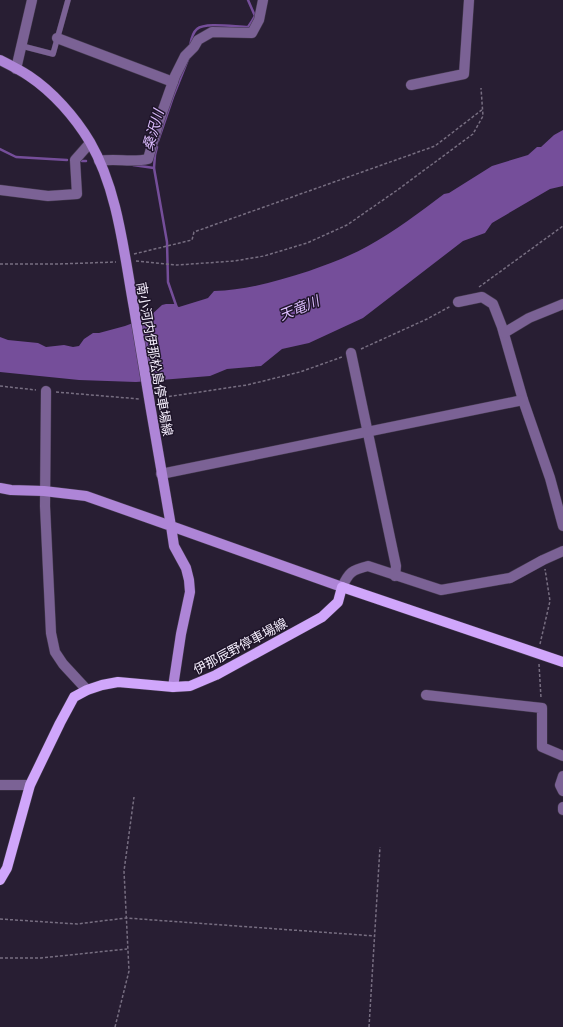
<svg xmlns="http://www.w3.org/2000/svg" width="563" height="1027" viewBox="0 0 563 1027" font-family="'Golos Text','Noto Sans JP',sans-serif">
	<style>
		.water { fill: #754e9a }
		.lines { fill: none; stroke-linecap: round; stroke-linejoin: round }
		.stream { stroke: #754e9a; stroke-width: 2.5 }
		.lane-casing { stroke: #453b4f; stroke-width: 6 }
		.street-casing { stroke: #453b4f; stroke-width: 11 }
		.secondary-casing { stroke: #453b4f; stroke-width: 11 }
		.primary-casing { stroke: #453b4f; stroke-width: 11 }
		.path { stroke: #776e81; stroke-width: 1.5; stroke-dasharray: 3 2; stroke-linecap: butt }
		.lane { stroke: #7b6295; stroke-width: 5.5 }
		.street { stroke: #7b6295; stroke-width: 10 }
		.secondary { stroke: #ae85d7; stroke-width: 10 }
		.primary { stroke: #d0a6fb; stroke-width: 10 }
		.labels { text-anchor: middle; stroke-width: 3; stroke-linejoin: round; paint-order: stroke }
		.street-label { font-size: 13px; fill: #f5eefd; stroke: #1e1429 }
		.water-label { font-size: 14px; font-style: italic; fill: #d9bafa; stroke: #1e1429 }
	</style>
	<rect width="100%" height="100%" fill="#281e33"/>
	<path class="water" d="M563 130V186L550 189 492 223 485 233 463 241 363 318 309 343 282 349 261 366 227 369 210 376 136 382 79 380 0 372V337L8 340 38 343 46 347 64 345 73 347 79 346 84 339 93 333H99L125 326 149 317 162 305 166 304H175L176 306 179 307 205 299 208 298 214 291C247 290 278 281 309 271 329 264 350 256 368 246 395 231 419 213 444 194L449 193 492 166 528 155 537 147H541L554 135Z"/>
	<g class="lines">
		<g class="stream">
			<path d="M190 46C191 40 192 33 197 29 205 22 236 27 248 27L252 21 255 16 248 0"/>
			<polyline points="158,141 173,97 189,57"/>
			<polyline points="157,147 155,155 154,168 167,242 168,282 177,308"/>
			<polyline points="0,149 16,157 67,160"/>
			<polyline points="82,161 86,161"/>
			<polyline points="133,165 154,168"/>
		</g>
		<defs>
			<polyline id="lane" points="22,46 53,54 68,0"/>
			<g id="street">
				<polyline points="57,38 173,82"/>
				<polyline points="16,69 32,0"/>
				<polyline points="411,85 464,74 469,0"/>
				<path d="M99 161C116 158 132 163 148 159L159 121 175 76 185 56 194 47 198 40 212 32 252 33 259 20 263 0"/>
				<polyline points="0,190 48,196 77,194 75,160 90,143"/>
				<polyline points="458,302 482,297 493,304 502,327 523,400 550,478 563,526"/>
				<polyline points="504,333 529,318 563,304"/>
				<polyline points="351,353 396,566 395,576"/>
				<polyline points="46,391 45,506 51,633 55,652 63,664 87,690"/>
				<polyline points="161,474 523,400"/>
				<path d="M342 587C349 572 352 570 368 566L441 590 510 578 543 560 563 551"/>
				<polyline points="426,695 542,708 542,747 563,756"/>
				<polyline points="563,776 560,785 563,791"/>
				<polyline points="0,785 30,785"/>
				<polyline points="563,807 563,810"/>
			</g>
			<g id="secondary">
				<path d="M0 60C10 65 20 70 29 76 53 92 75 117 90 142 118 190 124 254 134 308 146 381 158 453 171 526L342 587"/>
				<polyline points="0,488 11,490 44,491 86,496 171,526 174,546 186,568 189,580 190,592 181,634 173,687"/>
			</g>
			<polyline id="primary" points="0,880 7,868 30,785 60,723 74,697 87,690 102,685 118,682 173,687 190,686 216,675 322,617 338,602 342,587 563,662"/>
		</defs>
		<use href="#lane" class="lane-casing"/>
		<use href="#street" class="street-casing"/>
		<use href="#secondary" class="secondary-casing"/>
		<use href="#primary" class="primary-casing"/>
		<g class="path">
			<polyline points="134,254 192,240 194,232 435,146 483,109"/>
			<polyline points="136,261 177,265 234,261 264,256 307,243 347,225 396,191 473,134 483,116 481,88"/>
			<polyline points="0,264 58,264 116,262"/>
			<polyline points="479,287 563,226"/>
			<polyline points="361,349 427,319 451,306"/>
			<polyline points="0,386 36,390"/>
			<polyline points="56,392 140,399"/>
			<polyline points="159,398 247,385 300,372 342,357"/>
			<polyline points="540,644 550,601 545,569"/>
			<polyline points="539,664 541,698"/>
			<polyline points="0,919 77,924 126,918 375,936"/>
			<polyline points="0,958 41,958 127,949"/>
			<polyline points="115,1027 129,971 124,871 134,797"/>
			<polyline points="369,1027 380,847"/>
		</g>
		<use href="#lane" class="lane"/>
		<use href="#street" class="street"/>
		<use href="#secondary" class="secondary"/>
		<use href="#primary" class="primary"/>
	</g>
	<g class="labels">
		<g class="street-label">
			<text transform="translate(155 359) rotate(80)" y="5">南小河内伊那松島停車場線</text>
			<text transform="translate(240 646) rotate(-28)" y="5">伊那辰野停車場線</text>
		</g>
		<g class="water-label">
			<text transform="translate(153 130) rotate(-74)" y="5">桑沢川</text>
			<text transform="translate(299 308) rotate(-22)" y="5">天竜川</text>
		</g>
	</g>
</svg>
